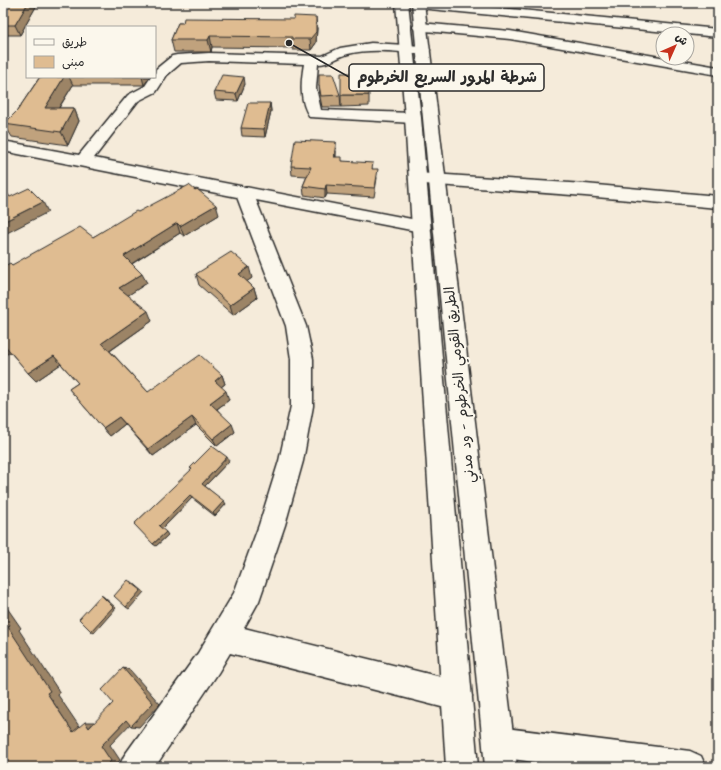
<svg xmlns="http://www.w3.org/2000/svg" width="721" height="770" viewBox="0 0 721 770" font-family="Kalam,'Playpen Sans Arabic',sans-serif">
	<style>
		.lines { fill: none; stroke-linecap: round; stroke-linejoin: round }
		.minor-casing { stroke: #2b2b2b; stroke-width: 3 }
		.highway-casing { stroke: #2b2b2b; stroke-width: 3 }
		.minor { fill: #fbf7ec; fill-rule: evenodd }
		.highway { fill: #fbf7ec; fill-rule: evenodd }
		.wall { fill: #c0a27d; stroke: #2b2b2b }
		.shaded-wall { fill: #9c8466; stroke: #2b2b2b }
		.building { fill: #dfbc91; stroke: #2b2b2b }
		.labels { text-anchor: middle; stroke-width: 4; stroke-linejoin: round; paint-order: stroke }
		.street-label { font-size: 14px; fill: #2b2b2b; stroke: #fbf7ec }
		.leader { fill: none; stroke: #2b2b2b; stroke-width: 1.5 }
		.callout-dot { fill: #2b2b2b; stroke: #fbf7ec; stroke-width: 1.5 }
		.callout { fill: #fbf7ec; stroke: #2b2b2b; stroke-width: 1.5 }
		.callout-label { font-size: 15px; text-anchor: middle; font-weight: bold; fill: #2b2b2b }
	</style>
	<rect width="100%" height="100%" fill="#f5ebda"/>
	<filter id="ink" filterUnits="userSpaceOnUse"><feTurbulence type="fractalNoise" baseFrequency=".025" numOctaves="2"/><feDisplacementMap in="SourceGraphic" scale="8" xChannelSelector="R" yChannelSelector="G"/><feConvolveMatrix kernelMatrix="1 2 1 2 8 2 1 2 1" color-interpolation-filters="sRGB"/></filter>
	<g filter="url(#ink)">
		<g class="lines">
			<defs>
				<g id="minor">
					<polygon points="413,3 448,3 718,29 718,37 419,8 415,7"/>
					<polygon points="420,23 510,31 718,67 718,75 510,39 415,30 413,27 415,24"/>
					<path d="M371 43 423 46 428 47 430 50 428 53 423 54C399 52 372 48 348 54 337 57 330 64 318 64L316 88 321 110 413 113 418 115 421 118 418 121 413 123 310 117C299 102 301 81 304 64L209 61 181 63 167 75 156 92 138 101 94 158 427 222 430 226 427 230 421 232 256 200 306 326 313 359V406L303 461 285 525 259 601 244 628 457 681 467 686 472 696 467 706 457 711 230 653 218 673 155 767H119L124 756 198 653 234 593 259 525 279 461 291 406V359L286 326 237 197 3 151V141L79 155 128 95 145 86 151 77H155L156 69 172 56 177 55 209 53 322 56 340 48Z"/>
					<polygon points="417,173 585,184 718,196 718,208 585,196 411,183 409,179 411,175"/>
					<polygon points="498,727 690,751 701,756 706,767 571,767 498,757 487,753 483,742 487,731"/>
				</g>
				<g id="highway">
					<polygon points="396,3 408,3 421,118 478,767 446,767 405,118"/>
					<polygon points="412,3 424,3 517,767 485,767"/>
				</g>
			</defs>
			<use href="#minor" class="minor-casing"/>
			<use href="#highway" class="highway-casing"/>
			<use href="#minor" class="minor"/>
			<use href="#highway" class="highway"/>
		</g>
		<g class="wall">
			<polygon points="3,3 38,3 20,35 3,35"/>
			<polygon points="178,23 317,28 316,43 311,50 293,50 293,48 212,47 211,52 174,52 171,40"/>
			<polygon points="38,77 150,77 144,85 73,85 59,108 74,108 79,121 68,145 12,137 4,124 17,111 39,78"/>
			<polygon points="245,84 238,101 216,100 214,92"/>
			<polygon points="319,85 340,95 341,107 322,107 320,97"/>
			<polygon points="341,95 369,95 369,106 341,107"/>
			<polygon points="270,103 271,111 265,137 242,136 241,128"/>
			<polygon points="336,151 336,157 342,161 373,169 377,178 374,197 327,194 325,198 304,195 303,186 307,176 292,175 291,166"/>
			<polygon points="138,212 219,215 184,236 180,233 132,264 147,283 128,295 152,321 110,351 148,392 222,375 225,384 221,387 229,400 217,409 235,432 217,446 196,425 153,456 125,424 110,436 69,389 78,383 61,364 36,381 10,352 5,355 12,265 93,237"/>
			<polygon points="196,274 252,278 247,281 254,288 257,298 233,315 199,285"/>
			<polygon points="229,461 205,486 226,504 215,516 192,498 162,529 168,535 156,546 134,524 192,470 190,468"/>
		</g>
		<g class="shaded-wall">
			<polygon points="28,3 38,3 20,35 15,25"/>
			<polygon points="316,17 317,28 316,43 311,50 310,39"/>
			<polygon points="210,36 212,47 211,52 208,40"/>
			<polygon points="64,77 69,77 73,85 51,120 45,108"/>
			<polygon points="142,77 150,77 144,85"/>
			<polygon points="244,77 245,84 238,101 236,94"/>
			<polygon points="270,103 271,111 265,137 264,129"/>
			<polygon points="74,108 79,121 68,145 61,132"/>
			<polygon points="336,142 336,151 335,166 334,157"/>
			<polygon points="326,185 327,194 325,198 325,189"/>
			<polygon points="43,202 48,212 3,235 3,222"/>
			<polygon points="216,205 219,215 184,236 180,226"/>
			<polygon points="177,223 180,233 128,266 124,256"/>
			<polygon points="249,267 252,278 242,285 239,274"/>
			<polygon points="142,274 147,283 124,298 119,288"/>
			<polygon points="254,288 257,298 233,315 230,305"/>
			<polygon points="148,311 152,321 108,352 102,343"/>
			<polygon points="3,343 11,352 5,355 3,354"/>
			<polygon points="54,356 61,364 36,381 28,373"/>
			<polygon points="222,375 225,384 218,389 215,381"/>
			<polygon points="226,391 229,400 214,411 210,403"/>
			<polygon points="119,417 125,424 110,436 103,428"/>
			<polygon points="192,417 196,425 153,456 148,449"/>
			<polygon points="232,424 235,432 217,446 213,439"/>
			<polygon points="227,457 229,461 204,487 202,484"/>
			<polygon points="190,495 192,498 162,529 159,526"/>
			<polygon points="224,501 226,504 215,516 213,513"/>
			<polygon points="166,532 168,535 156,546 153,544"/>
			<polygon points="131,581 144,592 129,609 126,607"/>
			<polygon points="101,595 104,597 116,608 94,633 91,631"/>
			<polygon points="3,602 21,628 19,630 60,693 58,695 83,732 73,732 47,693 8,627 3,614"/>
			<polygon points="123,668 130,670 160,704 139,727 131,726"/>
			<polygon points="126,720 134,720 110,745 120,760 113,767 105,767 101,746"/>
			<polygon points="85,722 94,722 89,728"/>
		</g>
		<g class="building">
			<polygon points="3,3 28,3 15,25 3,25"/>
			<polygon points="294,16 316,17 316,32 310,39 292,39 292,37 210,36 208,40 171,40 178,23 183,23 184,18 294,19"/>
			<polygon points="341,73 368,73 369,95 341,95"/>
			<polygon points="319,74 333,74 340,95 321,96 319,85"/>
			<polygon points="222,75 244,77 236,94 214,92"/>
			<polygon points="40,77 64,77 45,108 74,108 61,132 4,124 17,111"/>
			<polygon points="248,103 270,103 264,129 241,128"/>
			<polygon points="295,140 336,142 334,157 342,157 342,161 373,163 372,169 378,169 375,188 326,185 325,189 303,186 311,167 291,166"/>
			<polygon points="189,185 195,190 197,189 216,205 180,226 177,223 124,256 142,274 119,288 148,311 102,343 148,392 200,355 222,375 215,381 226,391 210,403 232,424 213,439 192,417 148,449 119,417 103,428 69,389 78,383 54,356 28,373 3,343 3,267 10,263 12,265 80,227 93,237 136,211 138,212"/>
			<polygon points="29,188 43,202 3,222 3,195 7,193 10,197"/>
			<polygon points="231,252 249,267 239,274 254,288 230,305 196,274"/>
			<polygon points="212,446 227,457 202,484 224,501 213,513 190,495 159,526 166,532 153,544 134,524 192,469 190,468"/>
			<polygon points="128,580 141,590 126,607 114,596"/>
			<polygon points="101,595 113,607 91,631 79,619"/>
			<polygon points="3,614 10,625 8,627 50,691 47,693 73,732 85,722 89,728 113,703 102,690 123,668 153,703 131,726 126,720 101,746 111,761 105,767 3,767"/>
		</g>
	</g>
	<g class="labels">
		<g class="street-label">
			<text transform="translate(459 385) rotate(-96)" y="5">الطريق القومي الخرطوم - ود مدني</text>
		</g>
	</g>
	<path class="leader" d="M289 43L349 77"/>
	<circle class="callout-dot" cx="289" cy="43" r="4"/>
	<rect class="callout" x="349" y="64" width="195" height="27" rx="4"/>
	<g class="callout-label">
		<text x="447" y="82">شرطة المرور السريع الخرطوم</text>
	</g>
	<rect width="721" height="770" fill="none" stroke="#fbf7ec" stroke-width="16"/>
	<rect x="8" y="8" width="705" height="754" fill="none" stroke="#2b2b2b" stroke-width="1.5" filter="url(#ink)"/>
	<rect x="26" y="26" width="130" height="52" fill="#fbf7ec" stroke="#a8a59f"/>
	<rect x="34" y="39" width="20" height="6" fill="#fbf7ec" stroke="#a8a59f"/>
	<text x="62" y="46" font-size="12" fill="#2b2b2b">طريق</text>
	<rect x="34" y="56" width="20" height="12" fill="#dfbc91" stroke="#a8a59f"/>
	<text x="62" y="66" font-size="12" fill="#2b2b2b">مبنى</text>
	<g transform="translate(675 46) rotate(45)"><circle r="19" fill="#fbf7ec" stroke="#a8a59f"/>
	<path d="M0-3L7 15L0 10L-7 15Z" fill="#c8321e"/>
	<text y="-6" font-size="11" font-weight="bold" text-anchor="middle" fill="#2b2b2b">ش</text>
	</g>
</svg>
